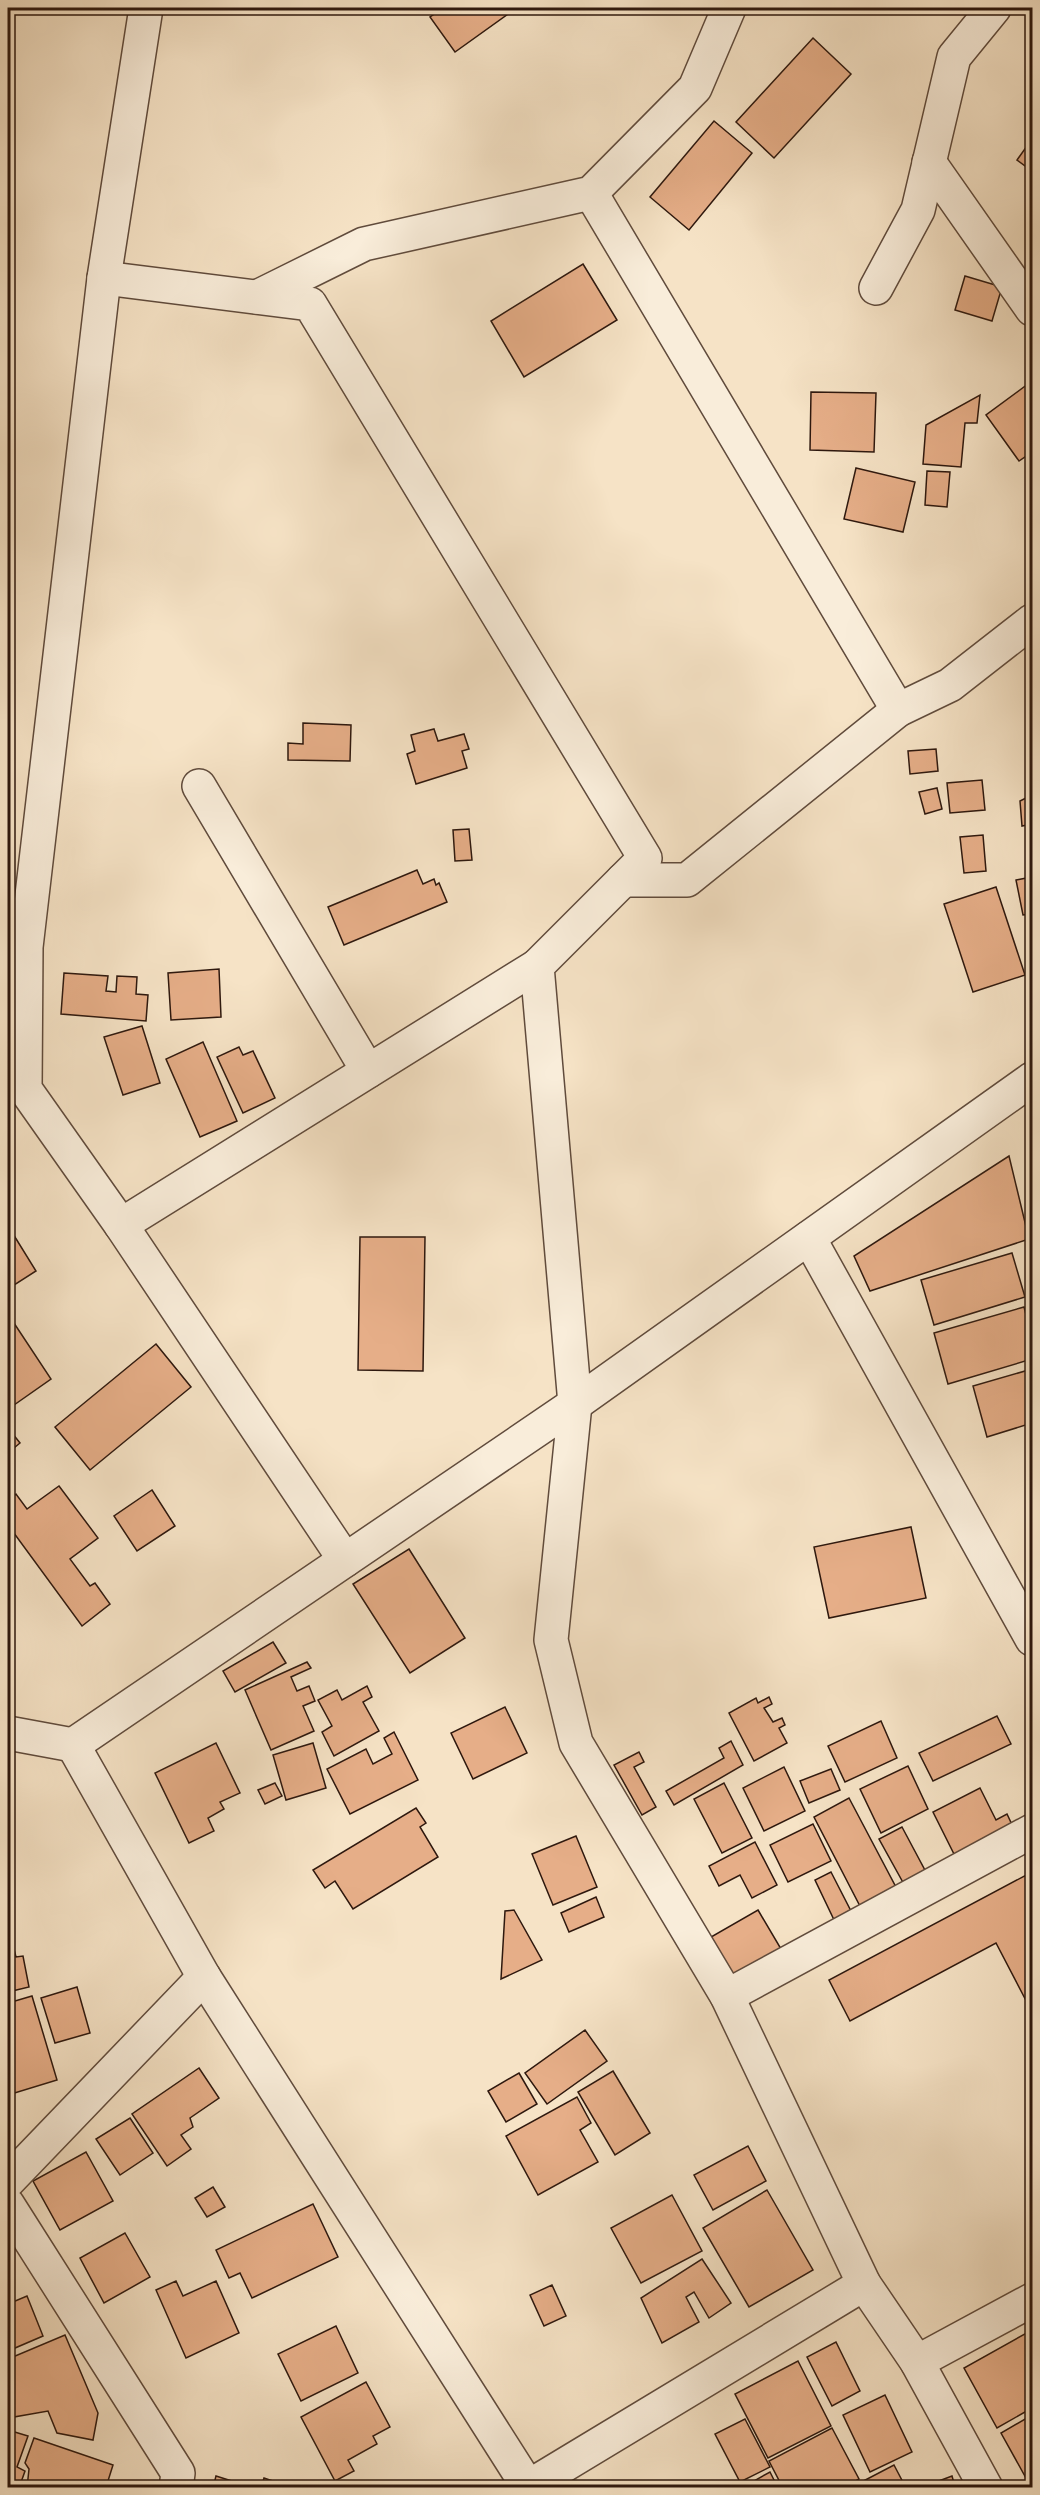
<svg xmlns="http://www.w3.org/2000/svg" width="1040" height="2495" viewBox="0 0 1040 2495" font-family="Cardo,serif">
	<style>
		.building { fill: #e6ae88; stroke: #2e180e; stroke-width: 1.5 }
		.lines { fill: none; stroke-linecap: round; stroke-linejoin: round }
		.street-casing { stroke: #604b3c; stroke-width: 36 }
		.street { stroke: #f9edda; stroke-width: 33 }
	</style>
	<rect width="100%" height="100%" fill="#f6e3c6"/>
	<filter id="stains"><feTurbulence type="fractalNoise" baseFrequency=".00333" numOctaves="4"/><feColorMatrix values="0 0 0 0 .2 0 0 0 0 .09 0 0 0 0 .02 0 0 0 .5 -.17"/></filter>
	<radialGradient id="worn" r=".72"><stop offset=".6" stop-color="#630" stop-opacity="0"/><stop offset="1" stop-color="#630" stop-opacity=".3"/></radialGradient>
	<g class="building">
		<polygon points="436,8 504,8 508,14 455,52 430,17 439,11"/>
		<polygon points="813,38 851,74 774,158 736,122"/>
		<polygon points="714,121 752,153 689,230 650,197"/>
		<polygon points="1032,139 1032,171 1017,160"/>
		<polygon points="583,264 617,320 524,377 491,321"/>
		<polygon points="965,276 1002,287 992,321 955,310"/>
		<polygon points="1032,381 1032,452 1019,461 986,415"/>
		<polygon points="811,392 876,393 874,452 810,450"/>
		<polygon points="980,395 977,423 965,423 961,467 923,464 926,425"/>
		<polygon points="856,468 915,482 903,532 844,519"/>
		<polygon points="927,471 950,472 947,507 925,505"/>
		<polygon points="303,723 351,725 350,761 288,760 288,743 303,744"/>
		<polygon points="434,729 438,741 464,734 469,749 462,751 467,768 416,784 407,754 415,751 411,735"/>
		<polygon points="936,749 938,771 910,774 908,751"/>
		<polygon points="982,780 985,810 950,813 947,783"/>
		<polygon points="937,788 942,809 925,814 919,792"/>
		<polygon points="1032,795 1032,824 1022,826 1020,801"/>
		<polygon points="469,829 472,860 455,861 453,830"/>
		<polygon points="983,835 986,871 964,873 960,837"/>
		<polygon points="417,870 423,884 434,879 436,885 439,883 447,902 344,945 328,907"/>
		<polygon points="1032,877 1032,914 1023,915 1016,880"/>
		<polygon points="996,887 1025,975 973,992 944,904"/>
		<polygon points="219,969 221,1017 171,1020 168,973"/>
		<polygon points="64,973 108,976 106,991 116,992 117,976 137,977 136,994 148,995 146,1021 61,1014"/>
		<polygon points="142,1026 160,1083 123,1095 104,1037"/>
		<polygon points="203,1042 237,1121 200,1137 166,1059"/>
		<polygon points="239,1047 243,1055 253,1051 275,1098 243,1113 217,1057"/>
		<polygon points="1009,1156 1029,1239 870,1291 854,1256"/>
		<polygon points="10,1229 36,1271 8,1289 8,1231"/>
		<polygon points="360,1237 425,1237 423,1371 358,1370"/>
		<polygon points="1012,1253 1025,1297 934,1325 921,1280"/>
		<polygon points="1024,1307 1032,1338 1032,1359 948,1384 934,1333"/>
		<polygon points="8,1314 51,1379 14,1405 8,1395"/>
		<polygon points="156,1344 191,1387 90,1470 55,1427"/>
		<polygon points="1032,1369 1032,1423 987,1437 973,1386"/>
		<polygon points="8,1428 20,1443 8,1453"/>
		<polygon points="59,1486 98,1538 70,1559 90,1586 95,1583 110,1604 82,1626 8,1525 8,1501 16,1494 27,1509"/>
		<polygon points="152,1490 175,1526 137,1551 114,1516"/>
		<polygon points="911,1527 926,1598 829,1618 814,1547"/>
		<polygon points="409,1549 465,1638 410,1673 353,1584"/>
		<polygon points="1032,1578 1032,1592 1026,1582"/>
		<polygon points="273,1642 286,1663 235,1692 223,1671"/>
		<polygon points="307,1662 311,1668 291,1677 297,1691 309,1686 315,1701 303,1706 314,1731 271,1750 245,1690"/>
		<polygon points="367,1686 372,1697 363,1702 379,1731 334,1756 322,1732 332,1726 318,1700 337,1690 342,1700"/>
		<polygon points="769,1697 772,1704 764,1708 773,1722 782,1718 785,1725 779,1728 787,1743 754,1761 729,1713 756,1698 758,1703"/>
		<polygon points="505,1707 527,1753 473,1779 451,1733"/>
		<polygon points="997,1716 1011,1744 933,1781 919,1753"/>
		<polygon points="881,1721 897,1758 845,1782 828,1746"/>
		<polygon points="394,1732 418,1780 350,1814 327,1769 366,1749 373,1764 392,1754 384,1738"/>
		<polygon points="731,1741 743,1765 674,1805 666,1791 724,1758 719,1748"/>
		<polygon points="216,1743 240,1793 220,1802 224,1809 208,1818 214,1831 189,1843 155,1773"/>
		<polygon points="313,1743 326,1788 286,1800 273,1755"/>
		<polygon points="639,1752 644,1762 634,1767 656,1807 642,1815 614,1765"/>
		<polygon points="908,1766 928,1809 881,1833 860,1789"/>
		<polygon points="784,1767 805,1811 764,1831 743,1788"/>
		<polygon points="831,1769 840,1790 809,1803 800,1781"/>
		<polygon points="275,1783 282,1796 265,1804 258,1790"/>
		<polygon points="724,1783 752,1838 722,1853 694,1799"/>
		<polygon points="980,1788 996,1820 1007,1814 1014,1829 956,1858 933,1812"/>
		<polygon points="849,1798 898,1891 862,1910 814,1817"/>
		<polygon points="416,1808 426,1823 420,1827 438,1857 353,1909 335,1881 325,1888 313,1870"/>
		<polygon points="813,1824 831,1861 788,1882 770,1845"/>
		<polygon points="902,1827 927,1874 905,1886 879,1839"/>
		<polygon points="576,1836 597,1887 553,1905 532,1854"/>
		<polygon points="755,1842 777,1885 752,1898 740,1875 719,1886 709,1866"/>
		<polygon points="831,1872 853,1915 836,1924 815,1880"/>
		<polygon points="1032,1872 1032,1925 1026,1929 1031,1938 1032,1937 1032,2012 996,1943 850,2021 829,1980"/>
		<polygon points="596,1897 604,1917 569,1932 561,1913"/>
		<polygon points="514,1910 542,1960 501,1979 505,1911"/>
		<polygon points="758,1910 784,1954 737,1982 711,1937"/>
		<polygon points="8,1927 16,1957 23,1956 29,1987 8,1992"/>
		<polygon points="77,1987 90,2033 55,2043 41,1998"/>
		<polygon points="32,1996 57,2080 8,2095 8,2003"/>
		<polygon points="585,2030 607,2061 547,2104 525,2073"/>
		<polygon points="199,2068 219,2098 190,2118 193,2127 181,2135 191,2149 167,2166 132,2114"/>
		<polygon points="613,2071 650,2133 615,2155 578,2092"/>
		<polygon points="519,2073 537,2104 506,2122 488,2091"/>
		<polygon points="577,2097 591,2123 580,2130 598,2162 538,2195 506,2136"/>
		<polygon points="130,2118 153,2153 120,2175 96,2139"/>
		<polygon points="748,2146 766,2181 713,2210 694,2175"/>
		<polygon points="86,2152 113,2201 60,2230 33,2181"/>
		<polygon points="213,2187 225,2207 207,2217 195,2198"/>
		<polygon points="767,2190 813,2270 749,2307 703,2228"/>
		<polygon points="672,2195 702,2251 641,2283 611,2228"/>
		<polygon points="313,2204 338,2257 252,2298 240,2273 229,2278 216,2250"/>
		<polygon points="125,2233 150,2277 104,2303 80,2258"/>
		<polygon points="702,2259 731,2303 709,2318 694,2292 686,2297 699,2322 662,2343 641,2298"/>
		<polygon points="176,2281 183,2296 216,2281 239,2333 186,2358 156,2290"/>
		<polygon points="552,2285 566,2316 544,2326 530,2295"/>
		<polygon points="27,2296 43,2336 8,2351 8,2304"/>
		<polygon points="336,2326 358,2373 301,2401 278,2354"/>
		<polygon points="1032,2330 1032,2408 997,2428 964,2368"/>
		<polygon points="65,2335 98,2413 93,2440 57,2433 48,2411 8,2418 8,2359"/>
		<polygon points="836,2342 860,2391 832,2406 807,2357"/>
		<polygon points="798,2361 831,2426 768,2458 735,2394"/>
		<polygon points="366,2382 390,2427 373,2436 377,2444 348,2460 354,2471 335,2481 301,2417"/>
		<polygon points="885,2395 912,2452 870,2472 843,2415"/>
		<polygon points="1032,2415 1032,2475 1026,2478 1001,2433"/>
		<polygon points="745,2419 770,2467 740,2482 715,2434"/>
		<polygon points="832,2428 859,2479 844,2488 783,2488 769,2461"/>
		<polygon points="8,2430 28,2436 17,2467 25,2471 19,2488 8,2486"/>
		<polygon points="34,2438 113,2465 107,2484 117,2488 27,2488 29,2469 25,2463"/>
		<polygon points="894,2465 906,2488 850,2488"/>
		<polygon points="770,2472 778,2488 746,2488 745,2486"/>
		<polygon points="216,2476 254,2488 213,2488"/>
		<polygon points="952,2476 955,2487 967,2483 969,2488 920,2488"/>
		<polygon points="264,2478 293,2488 261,2488"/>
	</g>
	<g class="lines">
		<defs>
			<g id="street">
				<polyline points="146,8 104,278 26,947 25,1089 121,1225 345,1560"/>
				<polyline points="929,162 1032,309"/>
				<polyline points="591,193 898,710"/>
				<polyline points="104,278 310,304 645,858 537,966 575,1404 551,1640 576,1743 727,1996 864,2284 917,2362 986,2488"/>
				<polyline points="876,288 918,210 954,57 994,8"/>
				<polyline points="257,297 364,244 591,193 695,88 729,8"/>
				<polyline points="199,786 368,1071"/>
				<polyline points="623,880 687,880 898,710 950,685 1032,621"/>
				<polyline points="121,1225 537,966"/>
				<polyline points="809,1238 1032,1639"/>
				<polyline points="8,1733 73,1745"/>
				<polyline points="727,1996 1032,1831"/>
				<polyline points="8,2181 204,1977"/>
				<polyline points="8,2205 178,2473 176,2488"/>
				<polyline points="917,2362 1032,2300"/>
				<polyline points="528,2487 864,2284"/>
				<polyline points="529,2488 204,1977 73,1745 575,1404 1032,1079"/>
			</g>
		</defs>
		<use href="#street" class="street-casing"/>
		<use href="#street" class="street"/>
	</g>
	<rect width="1040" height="2495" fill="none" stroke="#f6e3c6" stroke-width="30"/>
	<rect x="9" y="9" width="1022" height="2477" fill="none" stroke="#2e180e" stroke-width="3"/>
	<rect x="15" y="15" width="1010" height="2465" fill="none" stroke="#2e180e" stroke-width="1.5"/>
	<rect width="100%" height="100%" filter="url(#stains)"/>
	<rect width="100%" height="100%" fill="url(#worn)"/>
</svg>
